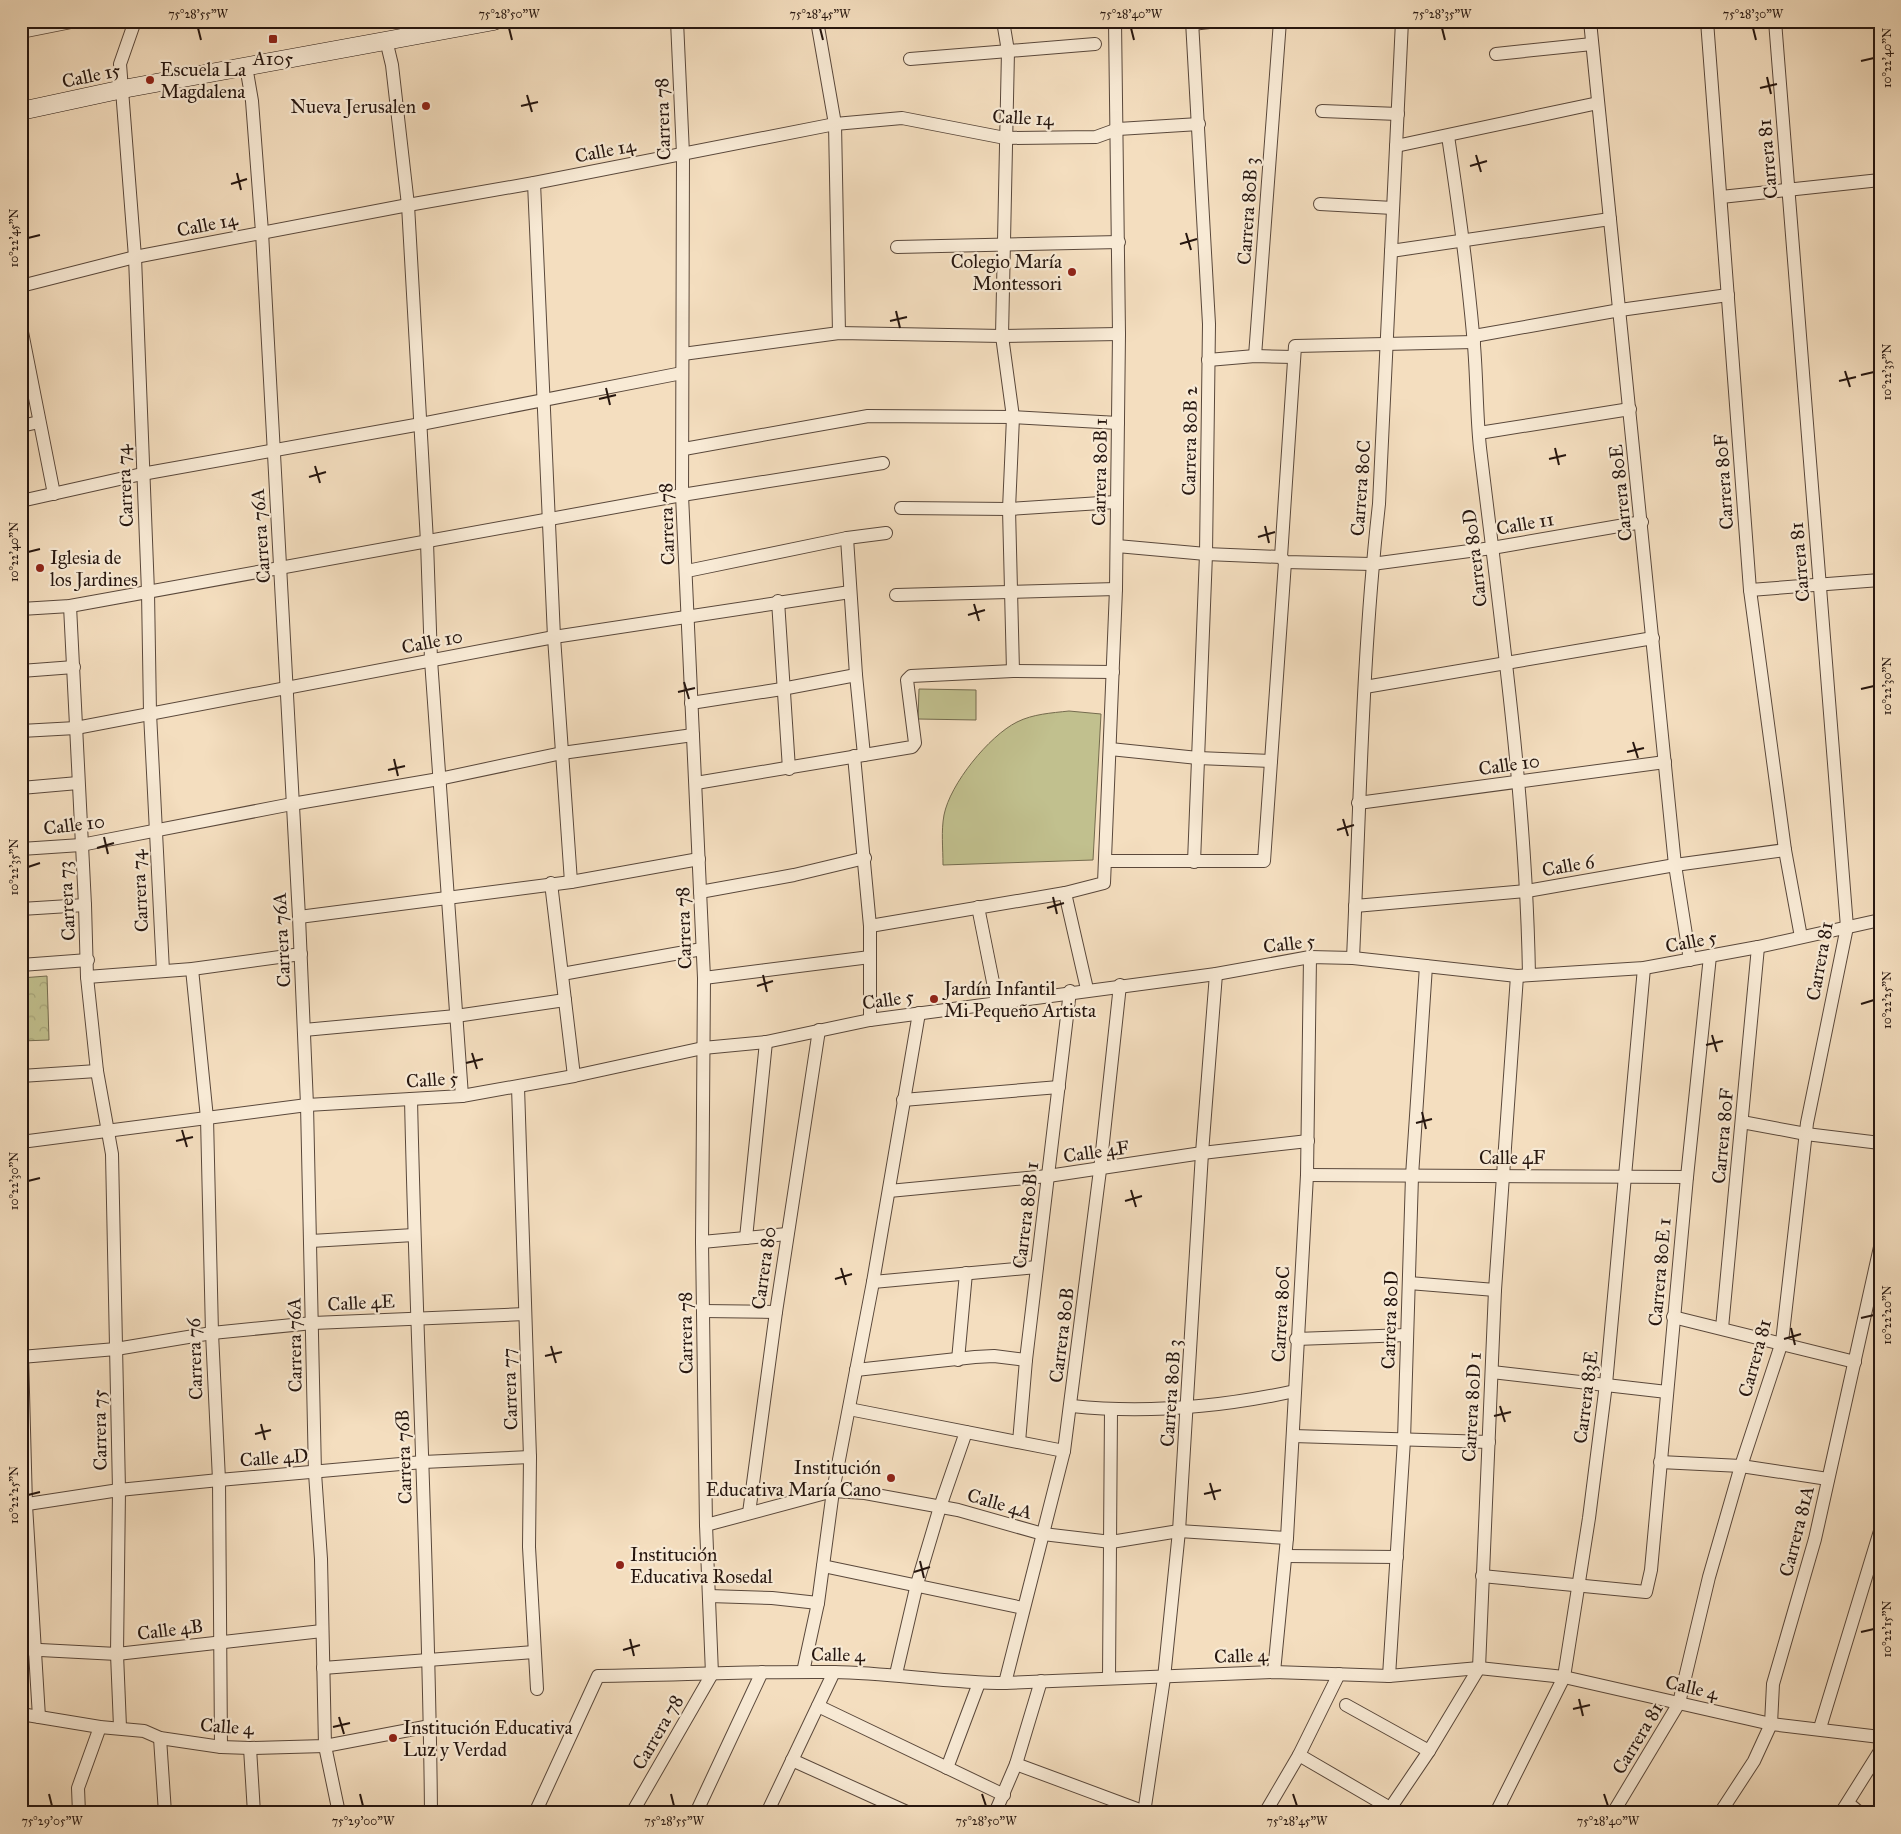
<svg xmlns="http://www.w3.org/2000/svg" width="1901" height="1834" viewBox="0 0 1901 1834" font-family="'IM FELL Great Primer',serif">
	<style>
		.grass { fill: #c1c08e; stroke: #746b4e }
		.forest { fill: url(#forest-crowns); stroke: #746b4e }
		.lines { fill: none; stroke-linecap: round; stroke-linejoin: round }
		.street-casing { stroke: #5a483b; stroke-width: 14 }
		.secondary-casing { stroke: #26160f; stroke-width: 19 }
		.street { stroke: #f8ead5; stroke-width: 12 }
		.secondary { stroke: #f8ead5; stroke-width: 18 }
		.ticks { fill: none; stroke: #26160f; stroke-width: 2 }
		.poi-dot { fill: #8f2418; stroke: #f8ead5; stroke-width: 2 }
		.labels { text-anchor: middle; stroke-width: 4.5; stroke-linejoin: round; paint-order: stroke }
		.poi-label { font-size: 19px; fill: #26160f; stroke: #f8ead5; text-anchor: start }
		.street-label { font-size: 19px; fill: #26160f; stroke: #f8ead5 }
		.neatline { fill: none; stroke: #26160f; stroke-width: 2 }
		.ticks-label { font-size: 12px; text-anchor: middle; fill: #26160f }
	</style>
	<defs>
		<pattern id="forest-crowns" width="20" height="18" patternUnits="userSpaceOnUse" patternTransform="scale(1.25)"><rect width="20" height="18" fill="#c1c08e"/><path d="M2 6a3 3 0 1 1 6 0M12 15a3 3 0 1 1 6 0" fill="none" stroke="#a6a479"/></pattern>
	</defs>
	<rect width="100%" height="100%" fill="#f4debf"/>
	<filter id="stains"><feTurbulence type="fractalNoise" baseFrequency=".004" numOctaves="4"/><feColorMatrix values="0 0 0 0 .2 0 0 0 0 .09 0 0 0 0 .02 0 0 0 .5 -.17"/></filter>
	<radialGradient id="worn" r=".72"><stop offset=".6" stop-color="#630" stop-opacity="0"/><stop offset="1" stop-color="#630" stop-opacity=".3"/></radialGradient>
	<g class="grass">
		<polygon points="919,689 976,690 976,720 918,719"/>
		<path d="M1069 711 1101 714 1093 860 943 865C943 848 941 831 944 815 950 784 989 736 1017 722 1033 714 1051 713 1069 711Z"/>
	</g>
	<polygon class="forest" points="47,976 49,1040 21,1041 21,978"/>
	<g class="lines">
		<defs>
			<g id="street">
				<polyline points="135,21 120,64 135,257 148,592 150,713 163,971"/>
				<polyline points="817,21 835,124 839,333"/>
				<polyline points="1003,21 1008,51 1002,336 1013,417 1009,509 1013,671"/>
				<polyline points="1192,21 1209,324 1206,554 1194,862"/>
				<polyline points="1590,21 1675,865 1690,960"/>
				<polyline points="1707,21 1750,590 1785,850 1801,937"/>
				<polyline points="1192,24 1218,21"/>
				<polyline points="21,32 76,21"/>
				<polyline points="386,40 392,65 408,205 427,542 431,660 462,1096"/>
				<polyline points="1496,54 1592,44"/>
				<polyline points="910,59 1095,44"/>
				<polyline points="246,66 252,101 262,232 299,917 307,1105 315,1473 321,1559 325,1746 339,1813"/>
				<polyline points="1322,111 1398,114"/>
				<path d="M1448 136C1458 202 1467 267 1473 334 1477 372 1476 410 1480 448 1501 623 1526 798 1529 975"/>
				<polyline points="1396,146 1598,103"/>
				<polyline points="534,183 554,637 571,882"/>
				<polyline points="1721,197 1880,180"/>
				<polyline points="1320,204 1393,208"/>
				<polyline points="897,247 1119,242"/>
				<polyline points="1391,251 1610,219"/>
				<polyline points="21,286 135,257 408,205 534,183 835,124 902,118 1005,138 1096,137 1118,129 1199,124"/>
				<polyline points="21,327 54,494"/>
				<polyline points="1474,336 1620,310 1728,295"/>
				<polyline points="683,354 839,333 1002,336 1119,334"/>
				<polyline points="1255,356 1280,21"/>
				<polyline points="1208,360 1255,356 1294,357"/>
				<polyline points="21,426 39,422"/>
				<polyline points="1479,433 1630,409"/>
				<polyline points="684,449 868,416 1013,417 1118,423"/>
				<polyline points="21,501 142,474 421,424 682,373"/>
				<polyline points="901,508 1009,509 1116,502"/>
				<polyline points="847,538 856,675 864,755"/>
				<polyline points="1117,546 1206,554 1281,557 1285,562 1372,564 1492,548 1642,522"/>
				<polyline points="1281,557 1295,346 1474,342"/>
				<polyline points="687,571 847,538 886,533"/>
				<polyline points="1750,590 1880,580"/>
				<polyline points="896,595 1116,589"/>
				<polyline points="778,601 789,769"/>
				<polyline points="70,606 85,905 87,977 97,1071 112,1154 119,1490 117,1654 120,1727"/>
				<polyline points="21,609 70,606 682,495 883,463"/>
				<polyline points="21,671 74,667"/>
				<polyline points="1365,687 1653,638"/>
				<polyline points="691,703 782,689 856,675"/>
				<polyline points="21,731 76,728 554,637 850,592"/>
				<polyline points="1110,749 1198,758 1271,761"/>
				<polyline points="854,756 870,926 870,1020"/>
				<polyline points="696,783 912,747 915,743 907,680 911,676 1013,671 1113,672"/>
				<polyline points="21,788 78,783"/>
				<polyline points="1358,803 1665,762"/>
				<polyline points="21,849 81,845 292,804 439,779 562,753 693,735"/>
				<polyline points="1105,861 1264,861 1285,562"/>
				<polyline points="551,883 574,1076"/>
				<polyline points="700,892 794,875 865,858"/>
				<polyline points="1065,893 1087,989"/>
				<polyline points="1355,906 1527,891 1675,865 1785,850"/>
				<polyline points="978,907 997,1002"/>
				<polyline points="21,909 85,905"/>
				<polyline points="299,917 571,882 699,859"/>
				<polyline points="870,926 1065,893 1104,883 1116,589 1119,334 1115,21"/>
				<path d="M1353 958C1360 807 1362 655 1379 504L1402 21"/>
				<polyline points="21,965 88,960"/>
				<polyline points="192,969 207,1118 212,1333 219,1480 221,1747"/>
				<polyline points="562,974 702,949"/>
				<polyline points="87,977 192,969 301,954"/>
				<polyline points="704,978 870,957"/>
				<polyline points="304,1030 456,1016 565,1000"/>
				<polyline points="21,1076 97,1071"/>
				<polyline points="518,1087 530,1457 529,1547 537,1689"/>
				<path d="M411 1099C416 1337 429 1575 431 1813"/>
				<polyline points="903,1100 1059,1087"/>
				<polyline points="1742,1122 1806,1134 1880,1143"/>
				<polyline points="21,1142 307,1105 462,1096 574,1076 703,1048 766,1042 870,1020 1216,974 1310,957 1353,958 1517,976 1644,968 1758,947 1880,920"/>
				<polyline points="1307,1175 1687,1177"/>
				<polyline points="889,1191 1048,1176 1202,1153 1308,1141"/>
				<polyline points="746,1238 766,1042"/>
				<polyline points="311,1241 414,1235"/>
				<polyline points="702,1242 787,1234"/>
				<polyline points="873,1282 1037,1267"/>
				<polyline points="1409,1283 1495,1290"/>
				<polyline points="703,1311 776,1312"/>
				<polyline points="21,1317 26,1505 39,1717"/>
				<polyline points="1673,1317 1855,1362"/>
				<polyline points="1722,1328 1758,947"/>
				<polyline points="1296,1339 1407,1335"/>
				<polyline points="21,1357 116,1349 212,1333 313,1323 525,1314"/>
				<polyline points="958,1360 966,1273"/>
				<polyline points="856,1370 975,1357 994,1356 1026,1360"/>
				<polyline points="1492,1372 1667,1392"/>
				<path d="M1072 1406C1147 1414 1221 1407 1295 1391"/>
				<polyline points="849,1409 1064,1451"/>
				<polyline points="1293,1436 1489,1442"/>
				<polyline points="1019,1442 1026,1360 1070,991"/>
				<polyline points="1660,1462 1741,1466 1828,1479"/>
				<polyline points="21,1505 119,1490 219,1480 423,1462 530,1457"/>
				<polyline points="749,1513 776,1312 819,1030"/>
				<polyline points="706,1525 833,1491 865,1493 958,1510 1043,1534 1111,1542 1179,1531 1287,1538"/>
				<polyline points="1286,1556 1397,1557"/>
				<polyline points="823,1566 1023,1608"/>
				<polyline points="1482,1576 1646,1592 1651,1570 1687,1177 1710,956"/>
				<polyline points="709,1596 772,1598 818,1603"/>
				<polyline points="21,1649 117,1654 322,1631"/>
				<polyline points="323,1668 534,1652"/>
				<polyline points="803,1672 818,1603 833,1491 873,1282 919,1013"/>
				<polyline points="1274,1672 1287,1538 1307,1175 1310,957"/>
				<polyline points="896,1674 917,1584 940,1507 966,1432"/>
				<polyline points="1389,1676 1404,1440 1412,1176 1426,966"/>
				<polyline points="1109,1678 1111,1410"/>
				<polyline points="1005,1683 1064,1451 1100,1170 1120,985"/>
				<polyline points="1346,1705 1429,1751"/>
				<polyline points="818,1706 1004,1795"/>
				<polyline points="21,1714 100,1727 144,1731 160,1738 221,1747 250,1748 325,1746 430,1726"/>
				<polyline points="1820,1728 1880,1531"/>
				<polyline points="160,1738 165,1813"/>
				<polyline points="250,1748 254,1813"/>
				<polyline points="1299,1755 1390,1808"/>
				<polyline points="792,1760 909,1813"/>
				<polyline points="1016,1764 1148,1813"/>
				<polyline points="947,1768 979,1683"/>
				<polyline points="1848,1803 1860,1813"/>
				<polyline points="79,1813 78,1788 100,1727"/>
				<path d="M535 1813 598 1676C677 1675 756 1671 834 1672 892 1673 948 1683 1005 1683L1274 1672 1389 1676 1479 1668 1564 1677 1771 1724 1880 1737"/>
				<polyline points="632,1813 712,1674 706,1525 702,1242 704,978 682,495 683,154 677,21"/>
				<polyline points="696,1813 762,1672"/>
				<polyline points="767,1813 834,1672"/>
				<polyline points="995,1813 1016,1764 1041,1681"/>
				<polyline points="1144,1813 1164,1678 1179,1531 1202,1153 1216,974"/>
				<polyline points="1265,1813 1299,1755 1339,1674"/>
				<polyline points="1387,1813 1429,1751 1479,1668 1495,1290 1517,976"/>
				<polyline points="1496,1813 1564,1677 1589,1518 1606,1384 1644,968"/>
				<polyline points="1613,1813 1679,1703 1709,1577 1741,1466 1782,1342 1807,1123 1847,927 1775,21"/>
				<polyline points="1720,1813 1754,1761 1771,1724 1773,1684 1815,1539 1880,1247"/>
				<polyline points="1841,1813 1880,1751"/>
			</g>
			<polyline id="secondary" points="21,111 123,89 494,21"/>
		</defs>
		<use href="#street" class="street-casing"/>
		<use href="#secondary" class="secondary-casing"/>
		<use href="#street" class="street"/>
		<use href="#secondary" class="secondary"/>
	</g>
	<path class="ticks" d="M198 28 201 40M509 28 512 40M820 28 823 40M1131 28 1134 40M1442 28 1445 40M1753 28 1756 40M1861 61 1874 58M1767 77 1771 94M1760 88 1777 84M527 95 532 112M521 106 538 102M1476 155 1481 172M1470 166 1487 161M237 173 241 190M231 184 247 179M1186 233 1191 250M28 238 40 235M1180 244 1197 239M896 311 900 328M890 321 907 317M1845 371 1850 387M1861 375 1874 372M1839 381 1856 377M606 388 610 405M599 399 616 395M1555 448 1559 465M1549 459 1566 455M315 466 320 483M309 477 326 472M1265 526 1269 543M1258 537 1275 532M28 552 40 549M974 604 979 621M968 615 985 610M684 682 689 699M1861 689 1874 686M678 692 695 688M1633 742 1638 758M1627 752 1644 748M394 759 398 776M388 770 405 766M1343 819 1348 836M1337 830 1354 825M104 837 108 854M97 848 114 843M28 867 40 863M1053 897 1057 914M1047 908 1064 903M763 975 767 992M757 986 773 981M1861 1004 1874 1000M1712 1035 1717 1052M1706 1045 1723 1041M472 1053 477 1069M466 1063 483 1059M1422 1112 1426 1129M1416 1123 1432 1119M182 1130 187 1147M176 1141 193 1137M28 1181 40 1178M1131 1190 1136 1207M1125 1201 1142 1196M841 1268 846 1285M835 1279 852 1274M1861 1318 1874 1315M1791 1328 1795 1345M1784 1339 1801 1334M551 1346 556 1363M545 1356 562 1352M1500 1406 1505 1422M1494 1416 1511 1412M261 1424 265 1440M255 1434 271 1430M1210 1483 1215 1500M1204 1494 1221 1490M28 1495 40 1492M920 1561 924 1578M914 1572 930 1567M1861 1632 1874 1629M630 1639 634 1656M623 1650 640 1645M1579 1699 1583 1716M1573 1709 1590 1705M339 1717 344 1734M333 1727 350 1723M49 1794 52 1806M360 1794 363 1806M671 1794 674 1806M982 1794 986 1806M1293 1794 1297 1806M1604 1794 1608 1806"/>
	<g class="poi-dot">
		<rect x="268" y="34" width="10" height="10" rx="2.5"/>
		<circle cx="150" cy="80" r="5"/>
		<circle cx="426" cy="106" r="5"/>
		<circle cx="1072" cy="272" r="5"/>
		<circle cx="40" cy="568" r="5"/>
		<circle cx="934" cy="999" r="5"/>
		<circle cx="891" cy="1478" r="5"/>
		<circle cx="620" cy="1565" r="5"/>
		<circle cx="393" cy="1738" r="5"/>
	</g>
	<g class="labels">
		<g class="poi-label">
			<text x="273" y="65" text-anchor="middle">A105</text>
			<text x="160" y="76">Escuela La<tspan x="160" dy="22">Magdalena</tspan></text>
			<text x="416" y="113" text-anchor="end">Nueva Jerusalen</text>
			<text x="1062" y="268" text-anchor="end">Colegio María<tspan x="1062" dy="22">Montessori</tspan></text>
			<text x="50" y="564">Iglesia de<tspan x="50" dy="22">los Jardines</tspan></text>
			<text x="944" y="995">Jardín Infantil<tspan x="944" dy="22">Mi Pequeño Artista</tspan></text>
			<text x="881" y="1474" text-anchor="end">Institución<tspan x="881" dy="22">Educativa María Cano</tspan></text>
			<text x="630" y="1561">Institución<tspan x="630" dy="22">Educativa Rosedal</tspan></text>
			<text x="403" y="1734">Institución Educativa<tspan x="403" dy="22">Luz y Verdad</tspan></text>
		</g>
		<g class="street-label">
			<text transform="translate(91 75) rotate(-12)" y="7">Calle 15</text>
			<text transform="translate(1023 117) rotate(3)" y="7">Calle 14</text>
			<text transform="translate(662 119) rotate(-92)" y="7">Carrera 78</text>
			<text transform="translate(605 150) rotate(-11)" y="7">Calle 14</text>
			<text transform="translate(1767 159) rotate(-95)" y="7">Carrera 81</text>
			<text transform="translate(1247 211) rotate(-86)" y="7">Carrera 80B 3</text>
			<text transform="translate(207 224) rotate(-11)" y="7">Calle 14</text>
			<text transform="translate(1189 441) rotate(-89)" y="7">Carrera 80B 2</text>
			<text transform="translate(1099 472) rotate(-89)" y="7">Carrera 80B 1</text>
			<text transform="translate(1723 482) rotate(-94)" y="7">Carrera 80F</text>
			<text transform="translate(124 486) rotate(-93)" y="7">Carrera 74</text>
			<text transform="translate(1360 488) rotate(-86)" y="7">Carrera 80C</text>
			<text transform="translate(1620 493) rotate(-96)" y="7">Carrera 80E</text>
			<text transform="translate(1525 523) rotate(-10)" y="7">Calle 11</text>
			<text transform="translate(666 524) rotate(-92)" y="7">Carrera 78</text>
			<text transform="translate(260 536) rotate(-94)" y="7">Carrera 76A</text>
			<text transform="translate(1474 558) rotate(-97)" y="7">Carrera 80D</text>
			<text transform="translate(1799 562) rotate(-95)" y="7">Carrera 81</text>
			<text transform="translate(432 641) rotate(-11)" y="7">Calle 10</text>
			<text transform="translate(1509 764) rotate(-8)" y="7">Calle 10</text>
			<text transform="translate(74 824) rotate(-7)" y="7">Calle 10</text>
			<text transform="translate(1568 865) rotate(-10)" y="7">Calle 6</text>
			<text transform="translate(139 891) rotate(-93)" y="7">Carrera 74</text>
			<text transform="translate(66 901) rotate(-93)" y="7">Carrera 73</text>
			<text transform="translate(683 928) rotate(-92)" y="7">Carrera 78</text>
			<text transform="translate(281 940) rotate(-93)" y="7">Carrera 76A</text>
			<text transform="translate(1691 941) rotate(-11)" y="7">Calle 5</text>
			<text transform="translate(1289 943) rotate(-7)" y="7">Calle 5</text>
			<text transform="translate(1819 961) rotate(-80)" y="7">Carrera 81</text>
			<text transform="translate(888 999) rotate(-8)" y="7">Calle 5</text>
			<text transform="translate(432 1079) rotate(-4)" y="7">Calle 5</text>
			<text transform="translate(1722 1136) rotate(-85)" y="7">Carrera 80F</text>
			<text transform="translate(1096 1151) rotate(-8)" y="7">Calle 4F</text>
			<text x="1512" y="1164">Calle 4F</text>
			<text transform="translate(1025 1215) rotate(-83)" y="7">Carrera 80B 1</text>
			<text transform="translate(763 1268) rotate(-82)" y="7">Carrera 80</text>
			<text transform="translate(1659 1272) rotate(-85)" y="7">Carrera 80E 1</text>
			<text transform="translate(361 1302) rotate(-3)" y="7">Calle 4E</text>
			<text transform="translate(1280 1314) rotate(-87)" y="7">Carrera 80C</text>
			<text transform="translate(1389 1320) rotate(-88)" y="7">Carrera 80D</text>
			<text transform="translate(685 1333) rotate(-91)" y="7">Carrera 78</text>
			<text transform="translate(1061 1335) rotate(-83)" y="7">Carrera 80B</text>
			<text transform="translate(294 1345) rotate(-91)" y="7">Carrera 76A</text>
			<text transform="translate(1754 1358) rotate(-75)" y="7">Carrera 81</text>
			<text transform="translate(194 1359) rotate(-92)" y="7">Carrera 76</text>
			<text transform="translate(509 1389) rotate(-92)" y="7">Carrera 77</text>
			<text transform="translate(1170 1393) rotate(-86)" y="7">Carrera 80B 3</text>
			<text transform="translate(1585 1397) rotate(-83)" y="7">Carrera 83E</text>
			<text transform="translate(1471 1407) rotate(-87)" y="7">Carrera 80D 1</text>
			<text transform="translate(99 1430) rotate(-91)" y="7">Carrera 75</text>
			<text transform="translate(274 1457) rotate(-4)" y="7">Calle 4D</text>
			<text transform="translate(403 1457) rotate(-92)" y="7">Carrera 76B</text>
			<text transform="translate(1000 1503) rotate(16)" y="7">Calle 4A</text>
			<text transform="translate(1796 1531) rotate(-76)" y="7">Carrera 81A</text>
			<text transform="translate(170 1629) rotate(-7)" y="7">Calle 4B</text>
			<text transform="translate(838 1654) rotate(1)" y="7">Calle 4</text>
			<text transform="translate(1241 1655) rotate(-2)" y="7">Calle 4</text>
			<text transform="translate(1692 1687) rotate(13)" y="7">Calle 4</text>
			<text transform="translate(227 1726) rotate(4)" y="7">Calle 4</text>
			<text transform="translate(657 1732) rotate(-60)" y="7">Carrera 78</text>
			<text transform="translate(1637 1738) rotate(-59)" y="7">Carrera 81</text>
		</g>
	</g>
	<rect width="1901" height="1834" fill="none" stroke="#f4debf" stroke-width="55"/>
	<rect x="28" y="28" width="1846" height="1778" class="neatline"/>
	<g class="ticks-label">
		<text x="198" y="18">75°28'55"W</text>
		<text x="509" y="18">75°28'50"W</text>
		<text x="820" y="18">75°28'45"W</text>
		<text x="1131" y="18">75°28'40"W</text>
		<text x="1442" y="18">75°28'35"W</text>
		<text x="1753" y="18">75°28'30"W</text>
		<text transform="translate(1887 58) rotate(-90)" y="4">10°22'40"N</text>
		<text transform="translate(14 238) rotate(-90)" y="4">10°22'45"N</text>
		<text transform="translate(1887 372) rotate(-90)" y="4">10°22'35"N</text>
		<text transform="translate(14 552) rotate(-90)" y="4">10°22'40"N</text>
		<text transform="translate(1887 686) rotate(-90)" y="4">10°22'30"N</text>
		<text transform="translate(14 867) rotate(-90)" y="4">10°22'35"N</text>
		<text transform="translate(1887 1000) rotate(-90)" y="4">10°22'25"N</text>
		<text transform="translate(14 1181) rotate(-90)" y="4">10°22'30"N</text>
		<text transform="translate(1887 1315) rotate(-90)" y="4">10°22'20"N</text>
		<text transform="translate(14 1495) rotate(-90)" y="4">10°22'25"N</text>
		<text transform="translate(1887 1629) rotate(-90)" y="4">10°22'15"N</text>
		<text x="52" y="1825">75°29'05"W</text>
		<text x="363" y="1825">75°29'00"W</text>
		<text x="674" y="1825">75°28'55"W</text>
		<text x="986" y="1825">75°28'50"W</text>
		<text x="1297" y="1825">75°28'45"W</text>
		<text x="1608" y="1825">75°28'40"W</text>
	</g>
	<rect width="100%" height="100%" filter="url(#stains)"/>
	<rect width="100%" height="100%" fill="url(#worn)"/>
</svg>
